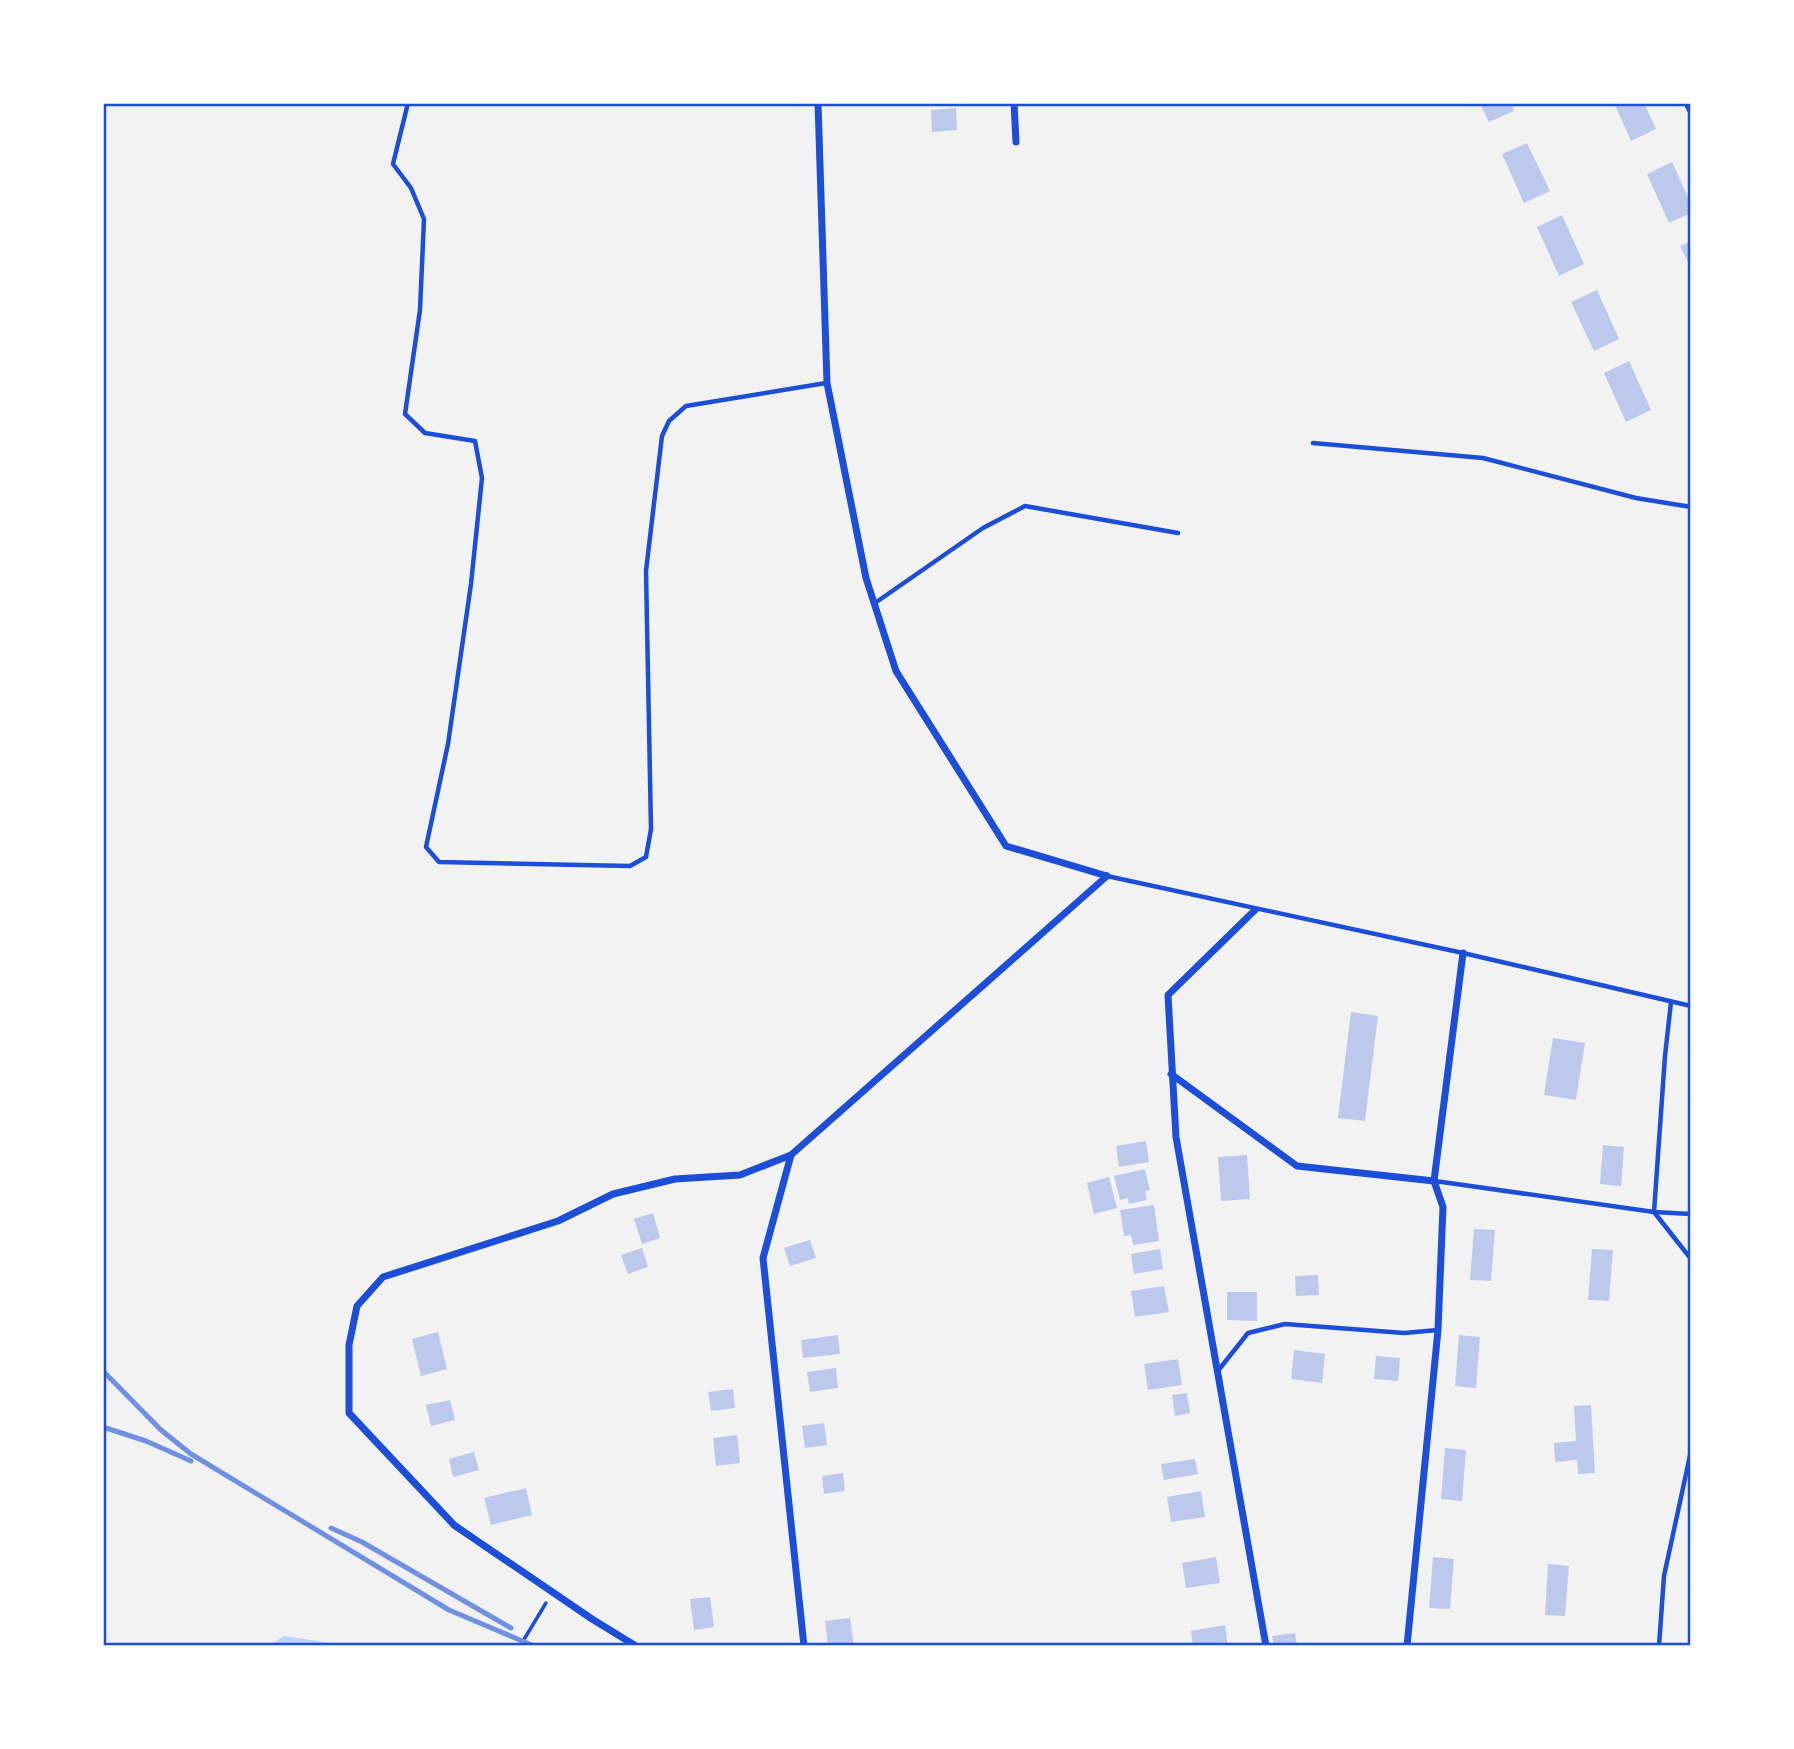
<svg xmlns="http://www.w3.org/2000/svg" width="1794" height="1749" viewBox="0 0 1794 1749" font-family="'Roboto Condensed',sans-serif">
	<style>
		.water { fill: #bfd3fe }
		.building { fill: #bdc9ec }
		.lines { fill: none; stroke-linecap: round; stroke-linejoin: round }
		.path { stroke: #1d4ed8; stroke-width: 3.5 }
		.service { stroke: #1d4ed8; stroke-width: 4.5 }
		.minor { stroke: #1d4ed8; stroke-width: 7 }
		.rail { stroke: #7290e2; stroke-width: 5 }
		.neatline { fill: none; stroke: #1d4ed8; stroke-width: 2.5 }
	</style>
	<rect width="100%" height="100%" fill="#f2f2f2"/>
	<polygon class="water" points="284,1636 338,1644 347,1646 269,1646"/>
	<g class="building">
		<polygon points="1480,103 1511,103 1514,111 1489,122"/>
		<polygon points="1614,103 1644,103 1656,129 1631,141"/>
		<polygon points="956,108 957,130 932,132 931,110"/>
		<polygon points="1527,143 1550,191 1524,203 1502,154"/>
		<polygon points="1672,162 1691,204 1691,213 1669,223 1647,174"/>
		<polygon points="1562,215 1584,264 1559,276 1537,227"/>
		<polygon points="1691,241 1691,268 1680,246"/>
		<polygon points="1597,290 1619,339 1594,351 1571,302"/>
		<polygon points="1629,361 1651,410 1626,422 1604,373"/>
		<polygon points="1351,1012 1378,1016 1365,1121 1338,1118"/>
		<polygon points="1553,1038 1585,1043 1576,1100 1544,1095"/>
		<polygon points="1146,1141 1149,1162 1119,1167 1116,1146"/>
		<polygon points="1603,1145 1624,1147 1621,1186 1600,1184"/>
		<polygon points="1247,1155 1250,1199 1221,1201 1218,1157"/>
		<polygon points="1145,1169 1150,1190 1145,1191 1147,1200 1129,1204 1128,1198 1120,1200 1114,1176"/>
		<polygon points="1109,1177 1117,1208 1094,1214 1087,1183"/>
		<polygon points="1154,1205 1159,1241 1133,1245 1131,1235 1124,1236 1120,1210"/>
		<polygon points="653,1213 660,1238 642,1244 634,1219"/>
		<polygon points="1474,1229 1495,1230 1491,1281 1470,1280"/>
		<polygon points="810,1240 816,1258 790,1266 784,1248"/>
		<polygon points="642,1248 648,1267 628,1274 621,1255"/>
		<polygon points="1160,1249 1163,1269 1134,1274 1131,1254"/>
		<polygon points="1592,1249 1613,1250 1609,1301 1588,1300"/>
		<polygon points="1318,1275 1319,1295 1296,1296 1295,1276"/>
		<polygon points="1164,1286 1169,1312 1135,1317 1131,1291"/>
		<polygon points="1227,1292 1257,1292 1257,1321 1227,1320"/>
		<polygon points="438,1332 447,1369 421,1376 412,1339"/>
		<polygon points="838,1335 840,1354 803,1358 801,1340"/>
		<polygon points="1459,1335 1480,1337 1476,1388 1455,1386"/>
		<polygon points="1294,1350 1325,1354 1322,1383 1291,1379"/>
		<polygon points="1376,1356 1400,1358 1398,1381 1374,1379"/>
		<polygon points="1178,1359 1182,1385 1148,1390 1144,1364"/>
		<polygon points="836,1368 838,1388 810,1392 807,1372"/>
		<polygon points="733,1389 735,1408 711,1411 708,1392"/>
		<polygon points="1187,1393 1190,1413 1175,1416 1172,1395"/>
		<polygon points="450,1400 455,1420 431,1426 426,1405"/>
		<polygon points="1591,1405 1595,1473 1578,1474 1577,1460 1555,1462 1554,1443 1576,1441 1574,1406"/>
		<polygon points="824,1423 827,1445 805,1448 802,1426"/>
		<polygon points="737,1435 740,1463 716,1466 713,1438"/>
		<polygon points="1445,1448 1466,1450 1462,1501 1441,1499"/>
		<polygon points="474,1452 479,1470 453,1477 449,1459"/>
		<polygon points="1195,1459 1198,1474 1164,1480 1161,1464"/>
		<polygon points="843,1473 845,1491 824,1494 822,1476"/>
		<polygon points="526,1488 532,1515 491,1525 484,1498"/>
		<polygon points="1201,1491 1205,1517 1171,1522 1167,1497"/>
		<polygon points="1216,1557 1220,1583 1186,1588 1182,1563"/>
		<polygon points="1433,1557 1454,1559 1450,1609 1429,1608"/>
		<polygon points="1548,1564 1569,1566 1565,1616 1545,1615"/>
		<polygon points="710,1597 714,1627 694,1630 690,1599"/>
		<polygon points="850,1618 854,1646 828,1646 825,1621"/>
		<polygon points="1225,1625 1228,1646 1193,1646 1191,1631"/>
		<polygon points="1295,1633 1297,1646 1274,1646 1272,1636"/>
	</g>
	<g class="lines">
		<polyline class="path" points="520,1646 546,1603"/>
		<g class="service">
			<polyline points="408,103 393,164 411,188 424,219 420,310 405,414 425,433 475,441 482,478 471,584 448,744 426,847 439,862 630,866 646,857 651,829 646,571 662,436 669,421 686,406 826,383"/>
			<polyline points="1313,443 1483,458 1636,498 1691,507"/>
			<polyline points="875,603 983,528 1025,506 1178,533"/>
			<polyline points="1107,876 1463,953 1691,1006"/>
			<polyline points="1671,1002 1665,1056 1654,1212 1691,1259"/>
			<polyline points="1435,1181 1654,1212 1691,1214"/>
			<polyline points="1217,1372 1248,1333 1285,1324 1404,1333 1438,1330"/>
			<polyline points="1659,1646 1664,1576 1691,1451"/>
		</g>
		<g class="minor">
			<polyline points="818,103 827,383 866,578 896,671 1006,846 1107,876"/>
			<polyline points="1014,103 1016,142"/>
			<polyline points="1687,103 1691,111"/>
			<polyline points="1255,910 1168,995 1176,1137 1266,1646"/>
			<polyline points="1171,1074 1297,1166 1434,1181"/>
			<polyline points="636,1646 592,1619 454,1525 349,1413 349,1345 357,1306 383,1277 558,1221 613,1194 675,1179 740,1175 791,1155"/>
			<polyline points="804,1646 763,1258 791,1155 1107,876"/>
			<polyline points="1407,1646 1438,1330 1443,1207 1434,1181 1463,953"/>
		</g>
		<g class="rail">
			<polyline points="103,1371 161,1430 191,1454 449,1610 534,1646"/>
			<polyline points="103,1427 146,1441 191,1461"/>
			<polyline points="331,1528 362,1542 511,1628"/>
		</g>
	</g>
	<rect width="1794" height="1749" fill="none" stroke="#ffffff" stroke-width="210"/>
	<rect x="105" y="105" width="1584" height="1539" class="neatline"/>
</svg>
